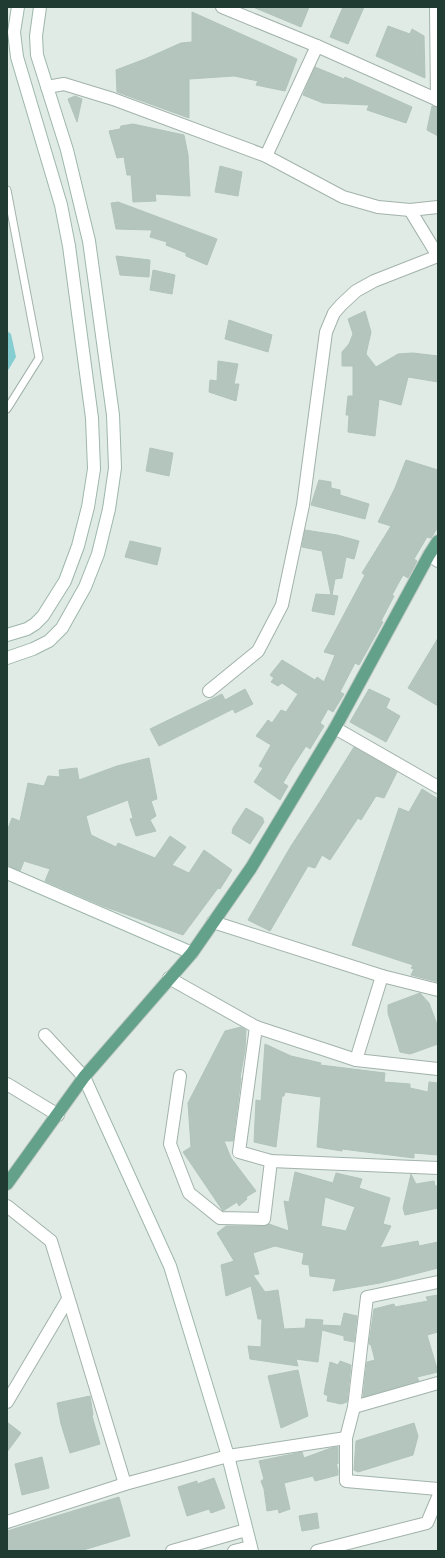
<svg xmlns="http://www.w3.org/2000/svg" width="445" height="1558" viewBox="0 0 445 1558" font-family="Arial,sans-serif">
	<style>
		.water { fill: #85cdd1 }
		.building { fill: #b4c5bd; stroke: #b1c4bb; fill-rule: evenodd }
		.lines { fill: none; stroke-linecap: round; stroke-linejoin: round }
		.lane-casing { stroke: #a2b3ab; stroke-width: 9 }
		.street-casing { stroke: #a2b3ab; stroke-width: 14 }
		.secondary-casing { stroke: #9eb7ab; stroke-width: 14 }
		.primary-casing { stroke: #c1c8c5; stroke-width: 14 }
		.lane { stroke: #fff; stroke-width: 7 }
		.street { stroke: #fff; stroke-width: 12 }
		.secondary { stroke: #fff; stroke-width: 12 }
		.primary { stroke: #63a18b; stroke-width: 12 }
	</style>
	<rect width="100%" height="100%" fill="#dfebe4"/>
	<polygon class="water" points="7,331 11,334 16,357 7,372"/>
	<g class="building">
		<polygon points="253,7 309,7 301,27"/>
		<polygon points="343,7 364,7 348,44 330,37"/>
		<polygon points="192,12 297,59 285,91 256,85 258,81 234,76 189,79 189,118 117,92 116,70 145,59 181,43 192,42"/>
		<polygon points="388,26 410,34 412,29 424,36 425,78 376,56"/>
		<polygon points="315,67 344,79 345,77 412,107 406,123 367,110 369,105 323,103 303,95"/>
		<polygon points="75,96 82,99 77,122 68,99"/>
		<polygon points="432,106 438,107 438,136 427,130"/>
		<polygon points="133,124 184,135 188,155 190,196 155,194 156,201 133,202 131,175 127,175 124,157 117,158 109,131 120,129 121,126"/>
		<polygon points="220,166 242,172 238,196 215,192"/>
		<polygon points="118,202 217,239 207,265 186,256 186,253 166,245 167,242 150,237 152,230 116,229 111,203"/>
		<polygon points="116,256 150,260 149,277 120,275"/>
		<polygon points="153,270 175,275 172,294 150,290"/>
		<polygon points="365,311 371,332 366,354 376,367 398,354 413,353 438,356 438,382 408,377 401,405 379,399 375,436 348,432 349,415 346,415 348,396 353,396 353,366 342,366 342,352 349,344 353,334 348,319"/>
		<polygon points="229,320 272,335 268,352 225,339"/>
		<polygon points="218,361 238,364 234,384 239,384 236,401 209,392 210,380 217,381"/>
		<polygon points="150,448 173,453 169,476 146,471"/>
		<polygon points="406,460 438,470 438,527 431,538 427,537 414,559 417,561 408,578 403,575 392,595 394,596 381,621 383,622 359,665 355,663 340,692 344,694 333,712 328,709 320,723 324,726 310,749 306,746 293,766 283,783 288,786 280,800 254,782 263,768 259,766 271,745 256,736 268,720 272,723 281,710 286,712 298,694 282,683 278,686 271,682 274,678 270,675 282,660 315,680 317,677 324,682 335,655 324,652 365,575 362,573 391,526 378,522 395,488"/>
		<polygon points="319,480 331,482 331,488 340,490 340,495 369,504 365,519 311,505"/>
		<polygon points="305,530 337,535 359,541 354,559 346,557 342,578 335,579 332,595 338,596 334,615 312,611 316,594 331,595 322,551 302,547"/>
		<polygon points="130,541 161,548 157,565 125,557"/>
		<polygon points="438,638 438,706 408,688"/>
		<polygon points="245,689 253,704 235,713 233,709 159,746 150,729 222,694 225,700"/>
		<polygon points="369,689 390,699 386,708 400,716 386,742 350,722"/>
		<polygon points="354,747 397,772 384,798 376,796 361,820 358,818 330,860 322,855 315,868 308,866 270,931 248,920 291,846 319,803"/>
		<polygon points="149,758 157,799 151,801 156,816 150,820 156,831 136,836 130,819 133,818 128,800 86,816 91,835 116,847 118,843 155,858 170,836 186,847 172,865 189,873 204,850 232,870 220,889 218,888 183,935 103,906 45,881 50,869 24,861 20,871 7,865 7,831 12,818 20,821 28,783 44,786 48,776 60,777 59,770 77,768 79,780 117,766"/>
		<polygon points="422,789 438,799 438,982 411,975 414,969 411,968 413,965 352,945 399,808 409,812"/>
		<polygon points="246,808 263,818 263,820 264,822 250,844 232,833 233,828"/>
		<polygon points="420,993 429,1003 438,1027 438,1044 410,1054 400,1052 388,1013 388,1005"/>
		<polygon points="241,1027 246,1030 245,1050 240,1078 241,1078 233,1141 224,1141 231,1158 256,1191 246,1197 247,1199 239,1206 237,1202 223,1211 183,1152 191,1147 188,1103 225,1031"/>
		<polygon points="265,1044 291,1056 321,1063 320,1065 385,1073 384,1082 410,1084 410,1088 428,1092 429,1082 438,1083 438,1155 414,1153 414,1158 342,1149 342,1151 317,1147 321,1097 285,1092 284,1096 282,1096 276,1147 254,1142 256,1100 261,1101"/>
		<path d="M295 1172 333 1183 336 1173 362 1179 359 1188 390 1198 383 1224 391 1226 380 1248 418 1241 419 1246 438 1242V1268L380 1283 333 1291 336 1279 310 1276 309 1265 302 1264 304 1253 275 1246 253 1253 259 1274 253 1275 265 1292 278 1290 284 1329 305 1328 306 1319 323 1320 322 1325 341 1326 344 1313 357 1316 354 1342 344 1340V1336L322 1330 318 1362 296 1359 298 1366 250 1359 248 1346 261 1347 262 1319H258L251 1286 226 1296 221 1265 234 1261 217 1233 226 1226H264L269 1224 289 1231 284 1201 289 1202ZM325 1197 355 1207 346 1231 321 1226Z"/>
		<polygon points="411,1174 416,1184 434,1181 435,1186 438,1186 438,1208 405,1215 403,1208"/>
		<polygon points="438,1295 438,1332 427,1335 438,1372 417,1377 419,1381 363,1397 367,1362 375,1360 371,1345 369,1344 374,1309 394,1304 395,1307 428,1301 426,1297"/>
		<polygon points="340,1361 351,1365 347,1402 341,1404 327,1401 328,1396 324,1394 330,1362 338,1365"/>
		<polygon points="298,1370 308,1416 281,1428 268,1376"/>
		<polygon points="90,1396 93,1415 92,1416 100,1444 70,1453 61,1424 57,1403"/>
		<polygon points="7,1422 21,1433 7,1452"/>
		<polygon points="414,1423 418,1436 413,1455 358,1472 354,1470 356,1441"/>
		<polygon points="338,1447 338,1464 336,1463 338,1470 338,1475 315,1481 313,1476 284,1483 290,1509 279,1513 278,1509 267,1511 264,1489 261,1481 264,1479 259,1461 302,1452 304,1458 331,1448"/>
		<polygon points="42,1457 49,1488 22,1495 15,1464"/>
		<polygon points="214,1478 225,1508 211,1513 209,1509 187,1516 178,1487 197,1481 197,1484"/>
		<polygon points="119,1497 130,1536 80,1551 80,1549 72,1551 7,1551 7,1531"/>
		<polygon points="317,1513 319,1528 302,1531 299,1516"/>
	</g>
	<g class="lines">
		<defs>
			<polyline id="lane" points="7,190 39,358 7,409"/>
			<g id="street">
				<polyline points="222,7 317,46 438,100"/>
				<polyline points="436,7 437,100"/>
				<polyline points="47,87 64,84 113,99 266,156 343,197 378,207 410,210 438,207"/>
				<polyline points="266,156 317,46"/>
				<polyline points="410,210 438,256"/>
				<polyline points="429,555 438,561"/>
				<polyline points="209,691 258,651 282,605 303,505 326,332 334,313 341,305 356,291 374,281 438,256"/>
				<polyline points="335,728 438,787"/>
				<polyline points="213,922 382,976 438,990"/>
				<polyline points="169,978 256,1027 356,1060 438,1069"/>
				<polyline points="256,1027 239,1152 271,1161 438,1168"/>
				<polyline points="45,1035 84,1077"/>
				<polyline points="356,1060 382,976"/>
				<polyline points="180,1076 170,1144 189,1193 220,1218 264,1219 271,1161"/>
				<polyline points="7,1084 58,1115"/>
				<polyline points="7,1206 51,1241 125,1484"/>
				<polyline points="438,1282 367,1297 354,1407 346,1438 346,1481 438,1489"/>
				<polyline points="7,1402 68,1299"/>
				<polyline points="354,1407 438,1383"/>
				<polyline points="7,1522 125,1484 228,1456 346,1438"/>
				<polyline points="172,1551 246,1530"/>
				<polyline points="234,1551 250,1547"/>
				<polyline points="317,1551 427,1523 438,1497"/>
			</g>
			<g id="secondary">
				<polyline points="7,635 27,629 35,624 43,616 65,581 78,546 88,507 94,469 92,418 69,246 61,205 17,57 14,32 18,7"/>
				<polyline points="7,658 33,649 49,641 62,628 85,587 98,554 109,509 115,468 113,415 89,241 67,150 37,55 36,36 40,7"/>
				<polyline points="7,873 192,953"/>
				<polyline points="84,1077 170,1266 228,1456 252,1551"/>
			</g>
			<polyline id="primary" points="7,1184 84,1077 192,953 251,868 335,728 429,555 438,541"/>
		</defs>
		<use href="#lane" class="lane-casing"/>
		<use href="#street" class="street-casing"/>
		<use href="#secondary" class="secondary-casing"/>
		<use href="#primary" class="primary-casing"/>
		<use href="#lane" class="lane"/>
		<use href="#street" class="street"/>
		<use href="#secondary" class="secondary"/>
		<use href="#primary" class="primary"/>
	</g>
	<rect width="445" height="1558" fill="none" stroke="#203b31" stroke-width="16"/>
</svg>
